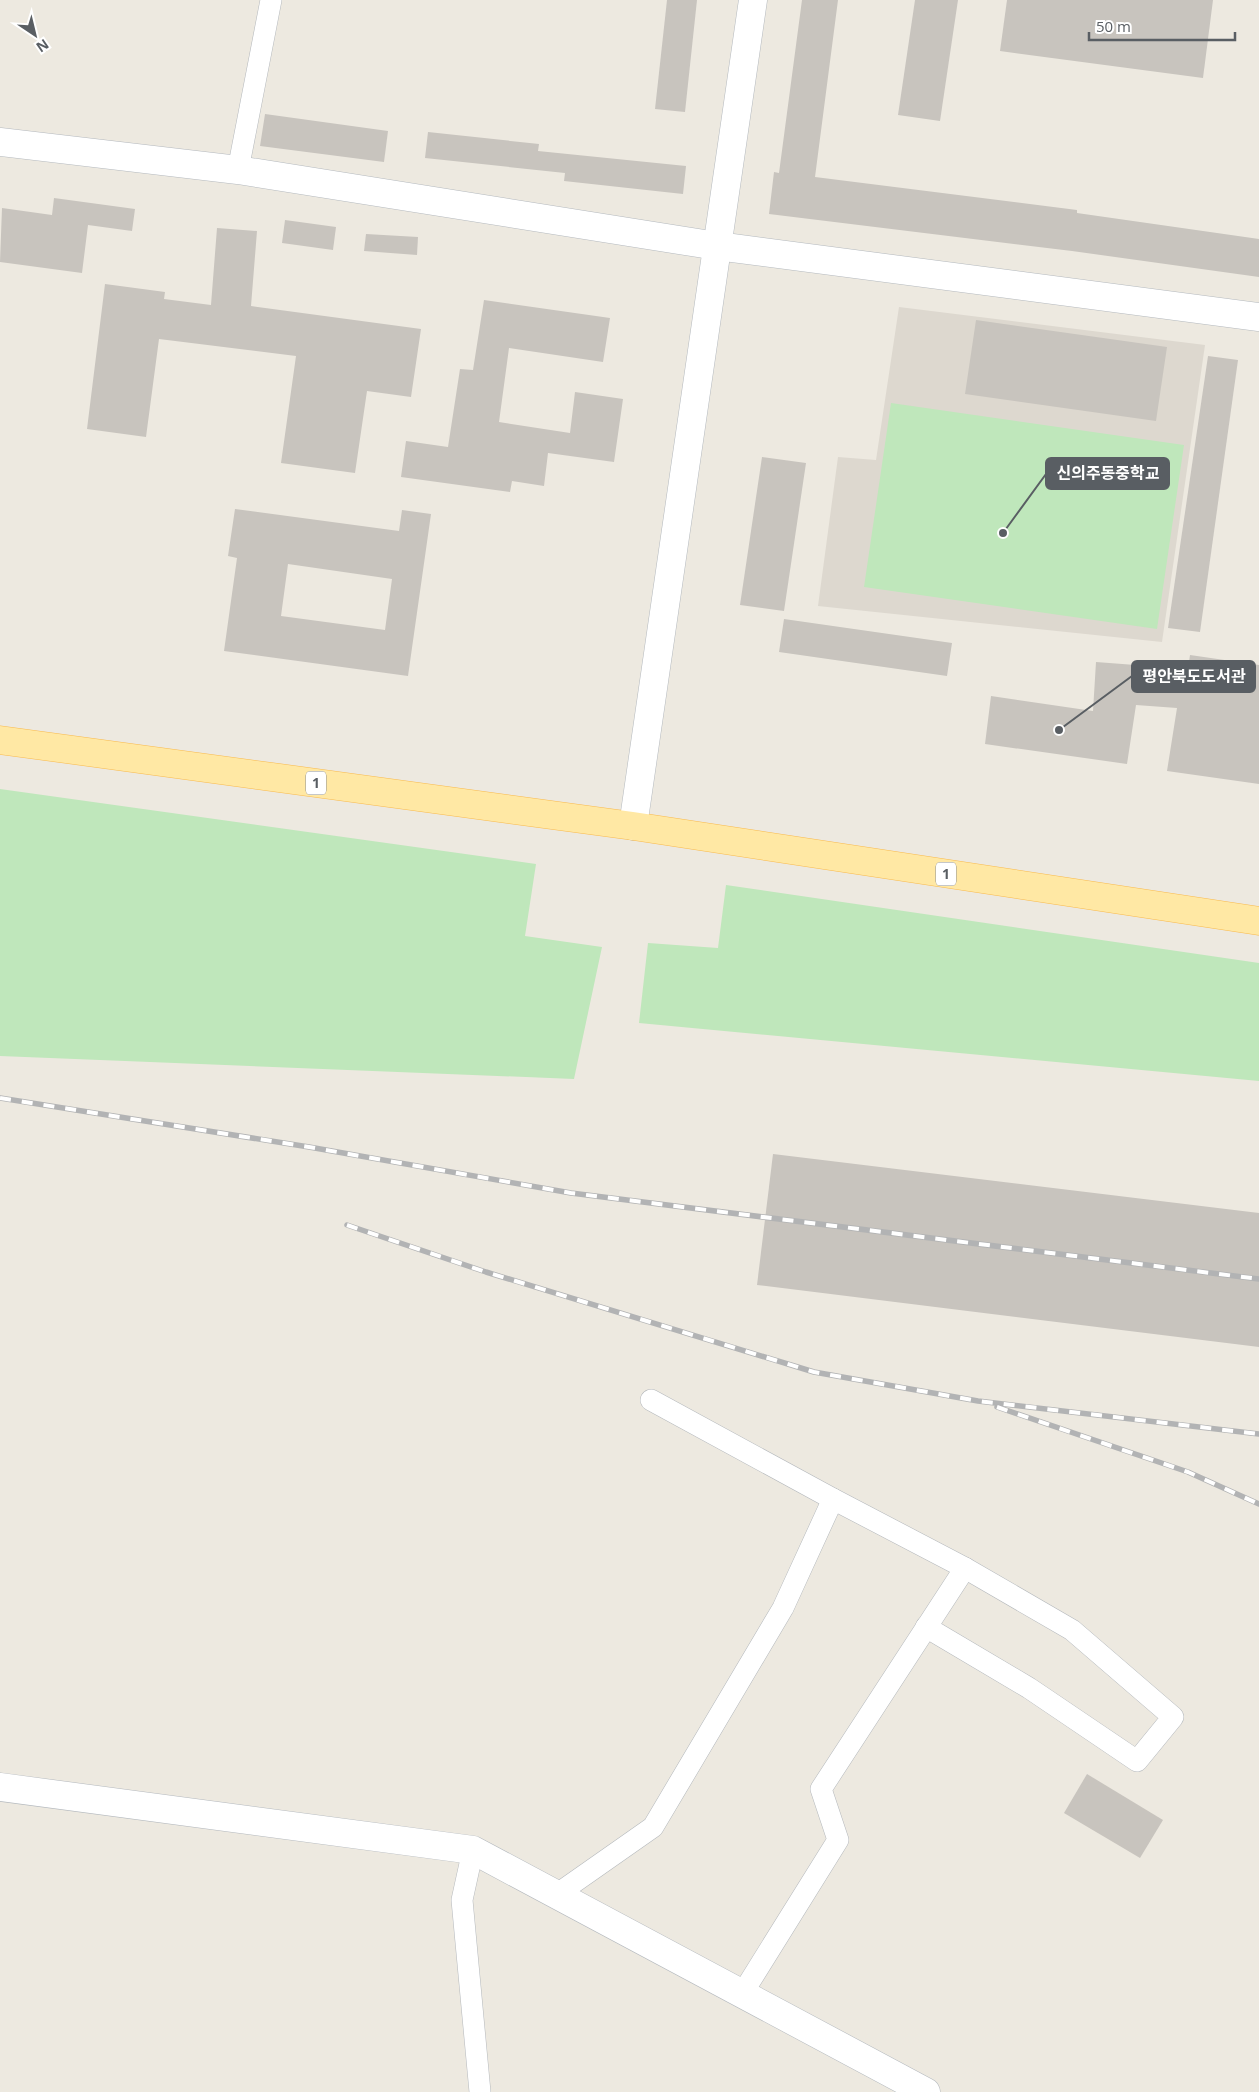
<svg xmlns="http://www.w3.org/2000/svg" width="1259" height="2092" viewBox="0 0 1259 2092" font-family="'Open Sans','Noto Sans KR',sans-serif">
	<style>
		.education { fill: #ddd8cf }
		.green { fill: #bfe7bb }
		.building { fill: #c8c4be; fill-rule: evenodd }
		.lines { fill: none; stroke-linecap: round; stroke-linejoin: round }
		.street-casing { stroke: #b4b8bc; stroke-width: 22 }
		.secondary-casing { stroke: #b4b9be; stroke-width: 29 }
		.primary-casing { stroke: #f9ba4e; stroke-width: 29 }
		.street { stroke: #fff; stroke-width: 21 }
		.secondary { stroke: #fff; stroke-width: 28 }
		.primary { stroke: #ffe8a4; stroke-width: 28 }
		.rail-casing { stroke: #b2b3b4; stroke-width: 5.5 }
		.rail { stroke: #fff; stroke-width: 4; stroke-dasharray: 11; stroke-linecap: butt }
		.labels { text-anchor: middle; stroke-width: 4; stroke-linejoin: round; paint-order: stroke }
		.shield { fill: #fff; stroke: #8b8e92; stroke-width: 1 }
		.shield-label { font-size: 14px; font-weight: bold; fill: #595e63 }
		.leader { fill: none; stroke: #595e63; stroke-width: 2 }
		.callout-dot { fill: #595e63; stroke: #fff; stroke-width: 2 }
		.callout { fill: #595e63; stroke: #595e63; stroke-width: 2 }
		.callout-label { font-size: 16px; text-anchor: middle; font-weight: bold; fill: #fff }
	</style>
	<rect width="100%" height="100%" fill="#ede9e0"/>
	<polygon class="education" points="899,307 1205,345 1162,642 818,606 838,457 876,460"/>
	<g class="green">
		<polygon points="891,403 1184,445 1157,629 864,587"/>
		<polygon points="0,789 536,864 525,936 602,947 574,1079 0,1056"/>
		<polygon points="726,885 1259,963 1259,1081 639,1023 648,943 718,948"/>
	</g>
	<g class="building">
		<polygon points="667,0 697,0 685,112 655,109"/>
		<polygon points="802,0 838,0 815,177 1077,210 1077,213 1259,239 1259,277 1072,251 769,214 774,172 779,173"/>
		<polygon points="915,0 958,0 940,121 898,115"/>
		<polygon points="1007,0 1213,0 1203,78 1000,51"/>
		<polygon points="265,114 388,131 384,162 260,146"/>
		<polygon points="428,132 539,144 538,151 686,166 683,194 564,181 565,173 425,158"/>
		<polygon points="54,198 135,209 132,231 88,225 82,273 0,262 2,208 52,215"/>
		<polygon points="285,220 336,227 333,250 282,243"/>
		<polygon points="217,228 257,231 251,306 421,329 411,397 367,391 355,473 281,463 296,356 159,339 146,437 87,429 105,284 165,292 164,299 211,305"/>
		<polygon points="366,234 418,237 417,255 364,251"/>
		<polygon points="484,300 610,318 603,362 509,348 499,422 570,433 575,392 623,399 614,462 548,453 544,486 512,481 510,492 401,477 406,441 448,447 460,369 473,370"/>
		<polygon points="976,320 1167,347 1156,421 965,394"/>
		<polygon points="1208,356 1238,360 1200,632 1168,628"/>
		<polygon points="762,457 806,463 784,611 740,605"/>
		<path d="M235 509 399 531 402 510 431 514 408 676 224 651 237 558 228 556ZM288 564 392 579 385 630 281 616Z"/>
		<polygon points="784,619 952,643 947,676 779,652"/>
		<polygon points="1190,655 1259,665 1259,784 1167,771 1177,708 1136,705 1127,764 985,744 991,696 1093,711 1096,662 1188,669"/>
		<polygon points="773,1154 1259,1213 1259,1347 757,1285"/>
		<polygon points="1087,1774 1163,1820 1140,1858 1064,1813"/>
	</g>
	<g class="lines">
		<defs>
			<g id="street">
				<polyline points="238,170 271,0"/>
				<polyline points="651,1400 833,1499 965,1568 1072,1630 1173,1717 1137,1761 1029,1688 926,1627"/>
				<polyline points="473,1850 462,1900 480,2092"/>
				<polyline points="556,1895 653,1827 783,1608 833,1499"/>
				<polyline points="742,1994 838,1840 821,1789 965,1568"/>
			</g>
			<g id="secondary">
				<polyline points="0,142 238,170 717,246 1259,317"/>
				<polyline points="633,826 753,0"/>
				<polyline points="0,1787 473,1850 926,2092"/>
			</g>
			<polyline id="primary" points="0,740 633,826 1259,921"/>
		</defs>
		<use href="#street" class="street-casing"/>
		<use href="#secondary" class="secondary-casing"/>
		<use href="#primary" class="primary-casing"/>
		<use href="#street" class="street"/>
		<use href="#secondary" class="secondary"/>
		<use href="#primary" class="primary"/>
		<defs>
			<g id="rail">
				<polyline points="0,1098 309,1147 571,1193 1259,1279"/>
				<polyline points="347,1225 486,1272 814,1372 978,1401 1259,1434"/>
				<polyline points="997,1407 1188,1472 1259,1504"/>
			</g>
		</defs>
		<use href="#rail" class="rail-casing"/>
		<use href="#rail" class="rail"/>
	</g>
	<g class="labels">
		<g class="shield">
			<rect x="306" y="771.5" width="20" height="23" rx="4"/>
			<rect x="936" y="862.5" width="20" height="23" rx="4"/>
		</g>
		<g class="shield-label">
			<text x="316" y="788">1</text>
			<text x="946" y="879">1</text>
		</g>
	</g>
	<path class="leader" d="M1003 533L1046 474M1059 730L1132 676"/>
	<g class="callout-dot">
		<circle cx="1003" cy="533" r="5"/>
		<circle cx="1059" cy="730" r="5"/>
	</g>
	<g class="callout">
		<rect x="1046" y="458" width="123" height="31" rx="5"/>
		<rect x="1132" y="661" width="123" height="31" rx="5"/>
	</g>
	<g class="callout-label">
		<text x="1108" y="479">신의주동중학교</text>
		<text x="1194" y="682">평안북도도서관</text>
	</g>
	<g transform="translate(35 35) rotate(145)" stroke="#ffffff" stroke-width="4" paint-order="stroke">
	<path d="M0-4L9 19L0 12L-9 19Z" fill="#595e63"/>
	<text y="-8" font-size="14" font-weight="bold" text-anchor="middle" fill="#595e63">N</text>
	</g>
	<path d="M1089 32v8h146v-8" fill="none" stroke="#595e63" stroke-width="2.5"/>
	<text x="1096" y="32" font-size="15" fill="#595e63" stroke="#ffffff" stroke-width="4" paint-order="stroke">50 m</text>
</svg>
